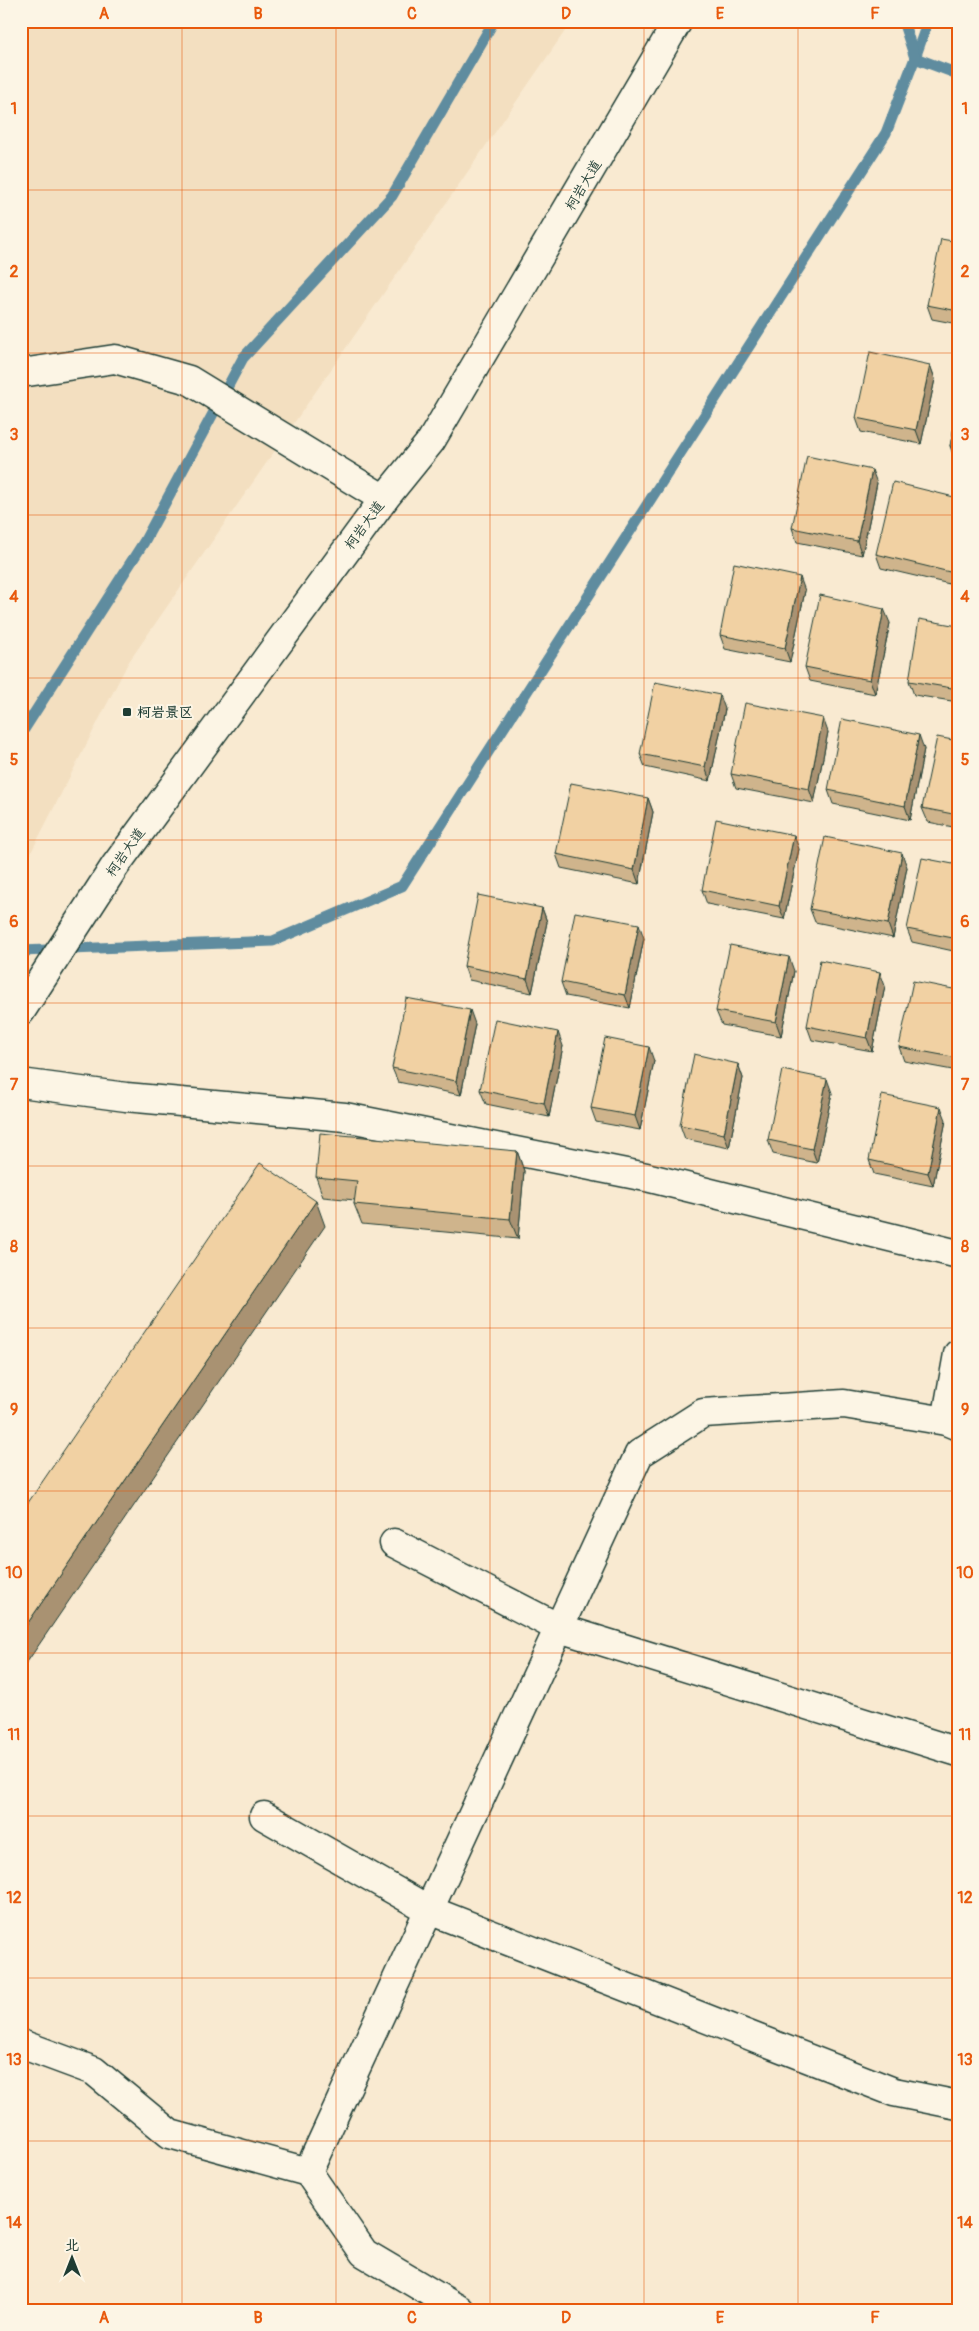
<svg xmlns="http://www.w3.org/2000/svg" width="979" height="2331" viewBox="0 0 979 2331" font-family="Pangolin,'LXGW WenKai TC',sans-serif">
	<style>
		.built { fill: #f3dfc0 }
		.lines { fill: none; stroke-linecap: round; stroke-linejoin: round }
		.stream { stroke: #5e8c9f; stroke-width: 11 }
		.minor-casing { stroke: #1f3d34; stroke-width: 31 }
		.minor { stroke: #fcf5e5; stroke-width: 28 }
		.wall { fill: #cfb48c; stroke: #1f3d34 }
		.shaded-wall { fill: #a99272; stroke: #1f3d34 }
		.building { fill: #f1d1a3; stroke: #1f3d34 }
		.grid { fill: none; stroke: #e8590c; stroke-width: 1; stroke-opacity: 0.55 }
		.poi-dot { fill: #1f3d34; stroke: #fcf5e5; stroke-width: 2 }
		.labels { text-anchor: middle; stroke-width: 4; stroke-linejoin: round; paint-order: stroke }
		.street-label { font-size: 14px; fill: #1f3d34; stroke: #fcf5e5 }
		.poi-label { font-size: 14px; font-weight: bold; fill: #1f3d34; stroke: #fcf5e5; text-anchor: start }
		.neatline { fill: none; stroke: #e8590c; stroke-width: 2 }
		.grid-label { font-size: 16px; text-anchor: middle; font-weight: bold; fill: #e8590c }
	</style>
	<rect width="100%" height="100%" fill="#f9ead1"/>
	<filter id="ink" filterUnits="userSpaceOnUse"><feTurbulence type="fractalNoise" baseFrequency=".02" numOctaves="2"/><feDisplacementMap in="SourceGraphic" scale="10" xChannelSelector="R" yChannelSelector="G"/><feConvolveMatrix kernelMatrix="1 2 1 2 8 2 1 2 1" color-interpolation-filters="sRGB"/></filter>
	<g filter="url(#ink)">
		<polygon class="built" points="21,21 572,21 128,663 21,872"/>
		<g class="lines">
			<g class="stream">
				<polyline points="928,21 915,58 958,74"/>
				<polyline points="21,734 144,542 243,358 392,196 494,21"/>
				<polyline points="21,951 273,941 402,886 886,133 915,58 903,21"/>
			</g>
			<defs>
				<g id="minor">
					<polyline points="21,373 115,359 189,380 384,499"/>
					<polyline points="21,1011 115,866 384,499 431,441 678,21"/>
					<polyline points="21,1083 126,1097 345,1117 646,1177 958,1254"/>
					<polyline points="946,1421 958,1354"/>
					<polyline points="394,1543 559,1628 958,1752"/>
					<polyline points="264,1816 429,1910 894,2092 958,2105"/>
					<polyline points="21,2044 94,2071 170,2134 308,2172"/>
					<polyline points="460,2310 364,2253 308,2172 639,1454 703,1413 844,1404 946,1421 958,1426"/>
				</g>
			</defs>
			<use href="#minor" class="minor-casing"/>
			<use href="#minor" class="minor"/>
		</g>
		<g class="wall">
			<polygon points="958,242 958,324 932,319 927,305"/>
			<polygon points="930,365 935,379 921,444 861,432 856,418"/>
			<polygon points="958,408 958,460 955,460 950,446"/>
			<polygon points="877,483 862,555 797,542 792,528"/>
			<polygon points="958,498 958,586 881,568 876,554"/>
			<polygon points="805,591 790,662 725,649 720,635"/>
			<polygon points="890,623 875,694 810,681 805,667"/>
			<polygon points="958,626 958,702 914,695 909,681"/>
			<polygon points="725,709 710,781 645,767 640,754"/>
			<polygon points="828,732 814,803 736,788 731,774"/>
			<polygon points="958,741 958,828 928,822 922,808"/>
			<polygon points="924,749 910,820 833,804 828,790"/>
			<polygon points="648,798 653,812 639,884 561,868 556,854"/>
			<polygon points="799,849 784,919 707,904 702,890"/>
			<polygon points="958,865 958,952 912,942 907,929"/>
			<polygon points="907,867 893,938 815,922 810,909"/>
			<polygon points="542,908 547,922 532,993 469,980 464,966"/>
			<polygon points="644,938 630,1008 566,996 561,982"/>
			<polygon points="794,971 781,1036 722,1025 716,1011"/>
			<polygon points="885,986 872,1051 812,1040 807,1026"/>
			<polygon points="958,990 958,1071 904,1061 899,1047"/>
			<polygon points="475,1024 461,1095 398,1082 392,1068"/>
			<polygon points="563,1046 549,1117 486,1104 480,1090"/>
			<polygon points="654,1061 640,1130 596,1122 591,1108"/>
			<polygon points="738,1064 743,1078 729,1148 685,1139 680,1125"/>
			<polygon points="832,1093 817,1163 773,1154 768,1140"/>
			<polygon points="946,1120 933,1186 874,1174 869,1160"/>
			<polygon points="517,1151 524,1171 518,1239 362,1224 354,1204 355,1200 323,1197 316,1177"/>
		</g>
		<g class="shaded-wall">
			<polygon points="930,365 935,379 921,444 916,430"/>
			<polygon points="872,470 877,483 862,555 857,541"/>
			<polygon points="800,577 805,591 790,662 785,648"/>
			<polygon points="884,609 890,623 875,694 870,680"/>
			<polygon points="720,695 725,709 710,781 705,767"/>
			<polygon points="823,718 828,732 814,803 809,789"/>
			<polygon points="919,735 924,749 910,820 905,806"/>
			<polygon points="648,798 653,812 639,884 634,870"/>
			<polygon points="794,835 799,849 784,919 779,906"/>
			<polygon points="902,853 907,867 893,938 888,924"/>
			<polygon points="542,908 547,922 532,993 527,979"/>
			<polygon points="639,924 644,938 630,1008 625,995"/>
			<polygon points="789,957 794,971 781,1036 776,1022"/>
			<polygon points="880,972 885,986 872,1051 867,1038"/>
			<polygon points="470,1010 475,1024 461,1095 456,1081"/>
			<polygon points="558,1032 563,1046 549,1117 544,1103"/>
			<polygon points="649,1047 654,1061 640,1130 635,1116"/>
			<polygon points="738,1064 743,1078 729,1148 724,1134"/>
			<polygon points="827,1079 832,1093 817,1163 812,1149"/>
			<polygon points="941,1107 946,1120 933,1186 928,1173"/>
			<polygon points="517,1151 524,1171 518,1239 510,1219"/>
			<polygon points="316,1201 325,1226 21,1671 21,1633"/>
		</g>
		<g class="building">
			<polygon points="941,239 958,242 958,311 927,305"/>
			<polygon points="870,352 930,365 916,430 856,418"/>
			<polygon points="958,408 958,448 950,446"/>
			<polygon points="807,456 872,470 857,541 792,528"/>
			<polygon points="893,482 958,498 958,574 876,554"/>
			<polygon points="734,563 800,577 785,648 720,635"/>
			<polygon points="820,595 884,609 870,680 805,667"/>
			<polygon points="919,619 958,626 958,689 909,681"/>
			<polygon points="655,682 720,695 705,767 640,754"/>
			<polygon points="745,703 823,718 809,789 731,774"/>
			<polygon points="842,719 919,735 905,806 828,790"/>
			<polygon points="937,737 958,741 958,815 922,808"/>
			<polygon points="571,783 648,798 634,870 556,854"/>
			<polygon points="716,819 794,835 779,906 702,890"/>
			<polygon points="825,837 902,853 888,924 810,909"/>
			<polygon points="922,858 958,865 958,939 907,929"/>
			<polygon points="478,895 542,908 527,979 464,966"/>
			<polygon points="575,912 639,924 625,995 561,982"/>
			<polygon points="730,945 789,957 776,1022 716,1011"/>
			<polygon points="820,960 880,972 867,1038 807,1026"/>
			<polygon points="913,981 958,990 958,1058 899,1047"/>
			<polygon points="406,998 470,1010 456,1081 392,1068"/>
			<polygon points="495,1019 558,1032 544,1103 480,1090"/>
			<polygon points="605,1038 649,1047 635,1116 591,1108"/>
			<polygon points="694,1054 738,1064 724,1134 680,1125"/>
			<polygon points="782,1070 827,1079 812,1149 768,1140"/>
			<polygon points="882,1095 941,1107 928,1173 869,1160"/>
			<polygon points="320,1133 517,1151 510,1219 354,1204 357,1181 316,1177"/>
			<polygon points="260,1163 316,1201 21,1633 21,1513"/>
		</g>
	</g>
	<path class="grid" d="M182 21V2310M336 21V2310M490 21V2310M644 21V2310M798 21V2310M21 190H958M21 353H958M21 515H958M21 678H958M21 840H958M21 1003H958M21 1166H958M21 1328H958M21 1491H958M21 1653H958M21 1816H958M21 1978H958M21 2141H958"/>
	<rect class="poi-dot" x="122" y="707" width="10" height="10" rx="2.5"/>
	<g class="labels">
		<g class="street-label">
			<text transform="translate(583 185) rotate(-59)" y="5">柯岩大道</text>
			<text transform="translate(364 525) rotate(-54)" y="5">柯岩大道</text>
			<text transform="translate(125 852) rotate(-55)" y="5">柯岩大道</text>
		</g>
		<g class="poi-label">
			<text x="137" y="717">柯岩景区</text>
		</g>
	</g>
	<rect width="979" height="2331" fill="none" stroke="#fcf5e5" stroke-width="55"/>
	<g transform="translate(72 2258)" stroke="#fcf5e5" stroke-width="4" paint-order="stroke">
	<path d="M0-4L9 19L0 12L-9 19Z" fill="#1f3d34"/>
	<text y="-8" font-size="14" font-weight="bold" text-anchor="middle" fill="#1f3d34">北</text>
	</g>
	<rect x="28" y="28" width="924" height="2276" class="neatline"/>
	<g class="grid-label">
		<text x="104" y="19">A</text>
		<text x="258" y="19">B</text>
		<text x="412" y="19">C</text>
		<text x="566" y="19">D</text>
		<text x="720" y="19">E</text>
		<text x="875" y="19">F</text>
		<text x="14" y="114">1</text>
		<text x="965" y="114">1</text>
		<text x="14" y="277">2</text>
		<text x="965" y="277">2</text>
		<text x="14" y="440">3</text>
		<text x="965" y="440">3</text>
		<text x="14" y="602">4</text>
		<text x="965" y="602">4</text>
		<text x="14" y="765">5</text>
		<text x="965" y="765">5</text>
		<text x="14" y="927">6</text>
		<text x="965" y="927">6</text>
		<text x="14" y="1090">7</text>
		<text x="965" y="1090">7</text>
		<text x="14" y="1252">8</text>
		<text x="965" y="1252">8</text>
		<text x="14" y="1415">9</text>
		<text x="965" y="1415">9</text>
		<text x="14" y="1578">10</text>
		<text x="965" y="1578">10</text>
		<text x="14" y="1740">11</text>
		<text x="965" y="1740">11</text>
		<text x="14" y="1903">12</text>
		<text x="965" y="1903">12</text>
		<text x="14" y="2065">13</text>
		<text x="965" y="2065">13</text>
		<text x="14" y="2228">14</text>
		<text x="965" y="2228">14</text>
		<text x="104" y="2323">A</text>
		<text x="258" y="2323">B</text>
		<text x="412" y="2323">C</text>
		<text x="566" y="2323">D</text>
		<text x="720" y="2323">E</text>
		<text x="875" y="2323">F</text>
	</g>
</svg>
